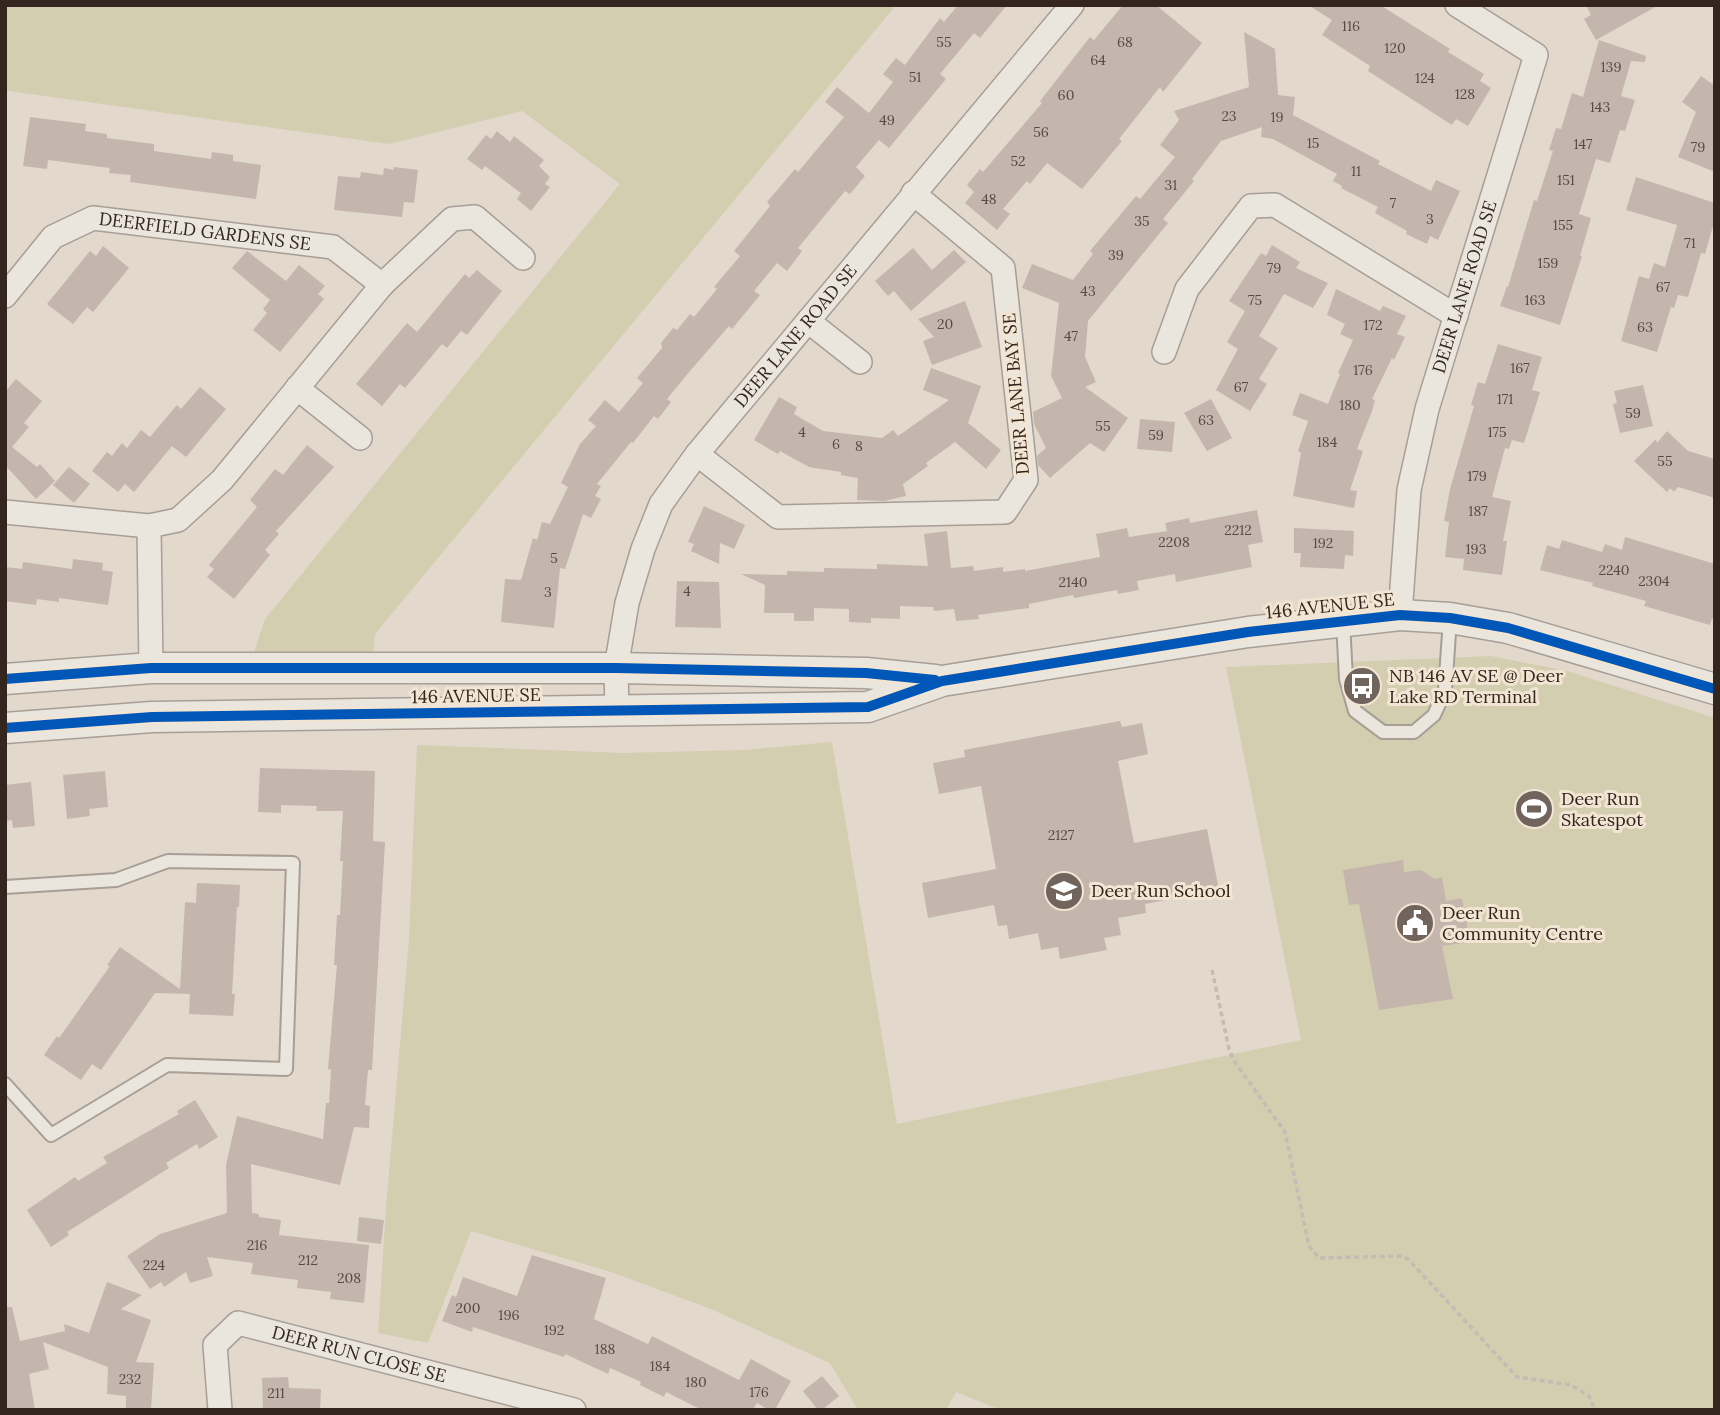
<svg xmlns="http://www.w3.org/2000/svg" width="1720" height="1415" viewBox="0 0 1720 1415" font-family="Lora,serif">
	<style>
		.green { fill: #d3ceaf }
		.building { fill: #c5b6ad }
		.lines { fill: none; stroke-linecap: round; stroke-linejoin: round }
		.service-casing { stroke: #a79e96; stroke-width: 16 }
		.minor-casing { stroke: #a79e96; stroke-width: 26 }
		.tertiary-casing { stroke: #a79e96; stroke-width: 33 }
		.path { stroke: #c3bbb4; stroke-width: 3.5; stroke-dasharray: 5 3.5; stroke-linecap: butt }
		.service { stroke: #eae5dd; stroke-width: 12 }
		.minor { stroke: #eae5dd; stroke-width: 23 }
		.tertiary { stroke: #eae5dd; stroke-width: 30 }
		.cycleway-casing { stroke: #f2e5d3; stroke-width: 15 }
		.cycleway { stroke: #0057b8; stroke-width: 10 }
		.labels { text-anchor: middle; stroke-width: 6; stroke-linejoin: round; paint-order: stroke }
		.number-label { font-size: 14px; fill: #584a42 }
		.street-label { font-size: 18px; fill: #34261f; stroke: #f2e5d3 }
		.poi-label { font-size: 18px; fill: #34261f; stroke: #f2e5d3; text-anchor: start }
	</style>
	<rect width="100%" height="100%" fill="#e2d8cc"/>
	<g class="green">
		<polygon points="5,5 896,5 375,634 373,654 254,652 265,619 620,184 522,111 389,144 9,91 5,89"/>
		<polygon points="1491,656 1567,671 1715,718 1715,1410 1001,1410 956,1392 946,1410 858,1410 830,1363 711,1309 611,1272 471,1231 428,1343 378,1333 386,1208 409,939 417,745 623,753 744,750 832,742 897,1124 1301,1040 1226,667"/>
	</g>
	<g class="building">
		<polygon points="958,5 1007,5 980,38 974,33 940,74 946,79 889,148 879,140 856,167 865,176 850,194 845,191 798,248 802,251 787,271 777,263 754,291 760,295 732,329 729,326 690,371 667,399 671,402 658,419 654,416 633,443 631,442 597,484 601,486 595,496 601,499 591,518 583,514 565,569 560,568 554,628 501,622 505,579 521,580 533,538 537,540 542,522 550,524 568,487 561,483 580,444 596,426 588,420 605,400 619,412 643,383 637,378 662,348 661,343 673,328 677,330 690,314 694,317 717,289 714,287 740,256 734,251 770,206 767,202 795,169 798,172 844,117 825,102 837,87 869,113 893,82 883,74 896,58 905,65 940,18 944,22"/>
		<polygon points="1123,5 1156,5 1202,43 1163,92 1160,87 1119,139 1122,141 1082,189 1047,163 1030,184 1027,181 1003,209 1010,214 997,230 965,203 974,192 967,185 980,169 983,172 1042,103 1040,101 1090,37 1094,40"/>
		<polygon points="1308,5 1380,5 1450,49 1448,52 1484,74 1480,81 1491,88 1468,126 1456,119 1452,125 1368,71 1370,66 1322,35 1332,20"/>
		<polygon points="1586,5 1659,5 1596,40 1584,19 1591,15"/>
		<polygon points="1244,32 1275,49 1278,95 1295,97 1293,115 1380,161 1378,164 1431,191 1436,180 1460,191 1438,240 1430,236 1427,244 1406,234 1407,231 1375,213 1378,207 1341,188 1342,186 1333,181 1337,174 1273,139 1261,137 1262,127 1221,141 1192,179 1194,181 1163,219 1168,223 1088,321 1085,357 1096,382 1085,387 1128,418 1104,452 1090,443 1050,478 1038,465 1037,456 1046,448 1034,424 1033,412 1062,398 1051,376 1059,303 1022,288 1032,264 1073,280 1093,254 1090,251 1136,196 1140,199 1175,157 1160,145 1179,120 1174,111 1249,87"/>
		<polygon points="1599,40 1646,56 1645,62 1631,61 1621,96 1635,100 1625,131 1620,130 1610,163 1596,159 1579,214 1591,218 1580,256 1582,256 1560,325 1500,306 1507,286 1508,287 1534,200 1537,201 1553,151 1549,150 1556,128 1561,129 1572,93 1583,97"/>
		<polygon points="1701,76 1715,86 1715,172 1678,157 1696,112 1682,102"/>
		<polygon points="30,117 86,124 85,131 107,134 107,138 154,144 154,151 211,159 212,152 233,155 233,161 261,165 256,199 130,182 131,175 109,173 110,168 48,160 47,169 23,166"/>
		<polygon points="497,131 510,142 514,136 544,160 539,166 550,177 545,184 550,187 531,211 517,199 521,193 485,166 482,170 467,159 486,135 491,139"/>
		<polygon points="394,167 418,170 414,203 404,202 402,217 334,210 338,176 360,178 361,172 383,175 384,168 393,170"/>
		<polygon points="1636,177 1715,203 1715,219 1705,254 1701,253 1688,297 1678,295 1674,308 1671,307 1657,352 1621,341 1639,276 1649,279 1654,263 1665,267 1677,225 1626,210"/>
		<polygon points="1272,245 1300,262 1296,268 1328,283 1313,308 1284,294 1259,336 1278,348 1259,379 1267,384 1250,411 1216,390 1238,349 1227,342 1245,311 1229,301 1261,253 1266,256"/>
		<polygon points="103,246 129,268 93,312 87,307 73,324 47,304 90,251 96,256"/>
		<polygon points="913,248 932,270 954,250 966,262 911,311 894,291 888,296 875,281"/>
		<polygon points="247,251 286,281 299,265 325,286 318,294 324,299 280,352 253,330 267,313 263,309 270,300 232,268"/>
		<polygon points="477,270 502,291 467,335 461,331 447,348 442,344 405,388 400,384 382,406 356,384 407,323 417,332 465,274 469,278"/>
		<polygon points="1336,289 1380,311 1383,306 1406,316 1397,334 1405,337 1394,360 1392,358 1372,399 1375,400 1372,411 1357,449 1363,451 1350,490 1357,491 1354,508 1293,496 1301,453 1298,451 1308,421 1292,415 1300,393 1328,404 1340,374 1338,373 1353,340 1340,334 1345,324 1327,315"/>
		<polygon points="965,301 982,347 932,365 923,341 934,337 918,319"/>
		<polygon points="1498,344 1542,357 1532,390 1540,392 1524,443 1512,440 1509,449 1505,448 1492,497 1511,501 1503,541 1507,541 1502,575 1463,570 1464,559 1445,557 1449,522 1444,521 1450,489 1474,406 1471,405 1478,382 1485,384"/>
		<polygon points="931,368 981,386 968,423 1001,450 986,469 955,442 926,463 928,466 903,484 906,496 884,501 857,500 858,478 841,475 841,472 809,467 780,451 778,454 754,440 779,397 797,407 794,414 823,431 882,438 893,430 898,436 949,400 923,390"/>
		<polygon points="16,379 42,401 24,423 29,427 12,447 37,467 40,464 55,481 36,499 5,465 5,392"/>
		<polygon points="1643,385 1653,426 1620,433 1613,404 1617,403 1614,391"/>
		<polygon points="200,387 226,409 186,457 172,446 134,492 125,484 118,492 92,471 107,452 112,456 122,443 127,448 141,430 150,437 177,405 181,409"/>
		<polygon points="1211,399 1232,438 1207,451 1184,413"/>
		<polygon points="1140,419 1175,422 1172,452 1137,449"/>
		<polygon points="1667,431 1688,451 1715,459 1715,498 1678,487 1674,492 1670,488 1667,492 1634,461 1656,439 1657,443"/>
		<polygon points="307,445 334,467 276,531 279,534 265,550 270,555 234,599 207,577 214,569 209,565 257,507 250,500 275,469 283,475"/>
		<polygon points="69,467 90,484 74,503 53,485"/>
		<polygon points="704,506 745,525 734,549 720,543 719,564 691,551 694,544 688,542"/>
		<polygon points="1257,510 1263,542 1248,545 1252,567 1176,582 1175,574 1137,581 1139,590 1118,594 1117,590 1074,598 1073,595 1029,604 1029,608 978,615 979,619 956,621 954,609 934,611 933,607 900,606 900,619 871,618 871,623 849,622 849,609 814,608 814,621 794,621 794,613 764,613 765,585 741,574 787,575 787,571 824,572 824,568 877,569 877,564 928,566 924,534 947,531 951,568 973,566 974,571 1003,567 1003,572 1025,569 1025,571 1100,557 1096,534 1127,528 1129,537 1167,531 1165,523 1189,518 1190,523"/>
		<polygon points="1294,528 1354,531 1353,556 1345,555 1344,569 1300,567 1301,553 1294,553"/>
		<polygon points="1625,537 1715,564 1715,619 1712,618 1710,625 1644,606 1646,601 1592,586 1593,583 1540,570 1547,545 1559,549 1562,540 1602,552 1605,544 1622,550"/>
		<polygon points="73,559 103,563 102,570 113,572 108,605 59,598 59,602 37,599 36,605 5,601 5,567 22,569 23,562 72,569"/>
		<polygon points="677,581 719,582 721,628 675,627"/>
		<polygon points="1120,721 1122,727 1142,723 1148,754 1118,761 1134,843 1207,829 1219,890 1145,904 1146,913 1118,918 1121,935 1104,938 1107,950 1060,959 1058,947 1041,950 1038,933 1009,939 1007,925 998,926 994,905 928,918 922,883 996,869 981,786 939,794 933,763 965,757 964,750"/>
		<polygon points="260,768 375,771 373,841 385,842 372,1070 368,1070 365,1105 370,1106 369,1128 354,1127 340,1185 251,1164 252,1213 259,1214 259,1217 281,1220 279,1235 369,1245 364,1303 330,1299 331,1292 297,1288 298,1280 251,1274 253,1263 207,1257 213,1276 190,1283 186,1272 164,1287 161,1282 150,1289 127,1256 160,1234 227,1213 226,1165 237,1116 323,1139 326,1103 329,1103 331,1070 328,1069 337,965 334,965 337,915 340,915 343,861 340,861 343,811 316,811 317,806 281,805 281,813 258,812"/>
		<polygon points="105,771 108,807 89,809 90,816 67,819 63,775"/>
		<polygon points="31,782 35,826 13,828 12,820 5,821 5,785"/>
		<polygon points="1403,860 1404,872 1421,870 1435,879 1442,877 1446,901 1462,898 1470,942 1442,946 1453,999 1379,1010 1359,904 1349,905 1343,870"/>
		<polygon points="197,883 240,885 239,907 237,907 232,994 235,994 233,1016 189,1014 190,994 155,993 101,1070 92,1064 81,1080 44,1055 57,1036 59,1038 110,966 107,965 120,947 180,989 185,902 196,903"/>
		<polygon points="195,1100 218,1137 199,1149 197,1144 166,1163 169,1168 67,1232 69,1235 51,1247 27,1210 75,1177 78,1181 107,1163 103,1157 179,1114 177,1111"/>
		<polygon points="359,1217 384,1220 381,1244 357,1241"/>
		<polygon points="532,1255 606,1278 594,1319 648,1344 652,1336 739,1380 751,1359 791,1381 775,1410 769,1410 757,1403 753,1410 702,1410 666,1392 664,1397 640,1385 641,1382 610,1368 608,1374 565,1354 564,1357 473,1327 472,1332 442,1321 452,1295 456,1297 463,1277 517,1296"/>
		<polygon points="107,1282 142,1295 121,1309 151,1320 136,1362 154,1363 151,1410 126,1410 126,1396 107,1394 108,1367 43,1342 49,1369 29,1374 35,1410 5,1410 5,1307 12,1307 20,1341 65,1331 64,1324 89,1333"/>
		<polygon points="822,1376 839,1396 822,1410 818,1410 803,1391"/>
		<polygon points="288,1377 289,1388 321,1389 320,1410 263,1410 262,1378"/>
	</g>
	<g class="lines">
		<defs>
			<g id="service">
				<polyline points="1343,621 1346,679 1355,711 1383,732 1414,732 1434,715 1445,691 1450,619"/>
				<polyline points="5,887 116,880 168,861 293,863 286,1069 167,1065 51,1135 5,1084"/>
			</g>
			<g id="minor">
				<path id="s1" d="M5 296 53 237 93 218 333 247 382 285"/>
				<polyline points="808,321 860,362"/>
				<polyline points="1164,352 1187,289 1251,206 1275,205 1456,316"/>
				<polyline points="297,388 360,438"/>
				<polyline points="697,454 778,517 1005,512 1026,480 1003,268 913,193"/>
				<polyline points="5,512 149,526 178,520 222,480 382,285 452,219 475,217 523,258"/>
				<polyline points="149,526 151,668"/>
				<path id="s2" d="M1400 615 1409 490 1427 409 1536 55 1457 5"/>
				<path id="s3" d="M617 712 616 668 627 603 643 549 661 504 697 454 1072 5"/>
				<path id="s4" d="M220 1410 215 1345 238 1323 574 1410"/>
			</g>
			<g id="tertiary">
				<polyline points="5,679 151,668 616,668 866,673 935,680"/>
				<polyline points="5,728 152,717 868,707 942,681 1248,632 1400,615 1450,618 1508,628 1715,689"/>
			</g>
		</defs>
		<use href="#service" class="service-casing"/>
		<use href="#minor" class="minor-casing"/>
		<use href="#tertiary" class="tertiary-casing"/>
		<polyline class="path" points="1212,970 1229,1049 1234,1061 1285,1132 1309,1246 1319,1258 1401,1256 1408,1259 1517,1377 1571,1385 1589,1396 1595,1410"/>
		<use href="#service" class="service"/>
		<use href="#minor" class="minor"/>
		<use href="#tertiary" class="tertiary"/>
		<defs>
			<g id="cycleway">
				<polyline points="5,679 151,668 616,668 866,673 935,680"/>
				<polyline points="5,728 152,717 868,707 942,681 1248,632 1400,615 1450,618 1508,628 1715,689"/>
			</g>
		</defs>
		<use href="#cycleway" class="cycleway-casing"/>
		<use href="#cycleway" class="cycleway"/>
	</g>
	<defs>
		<symbol id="bus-disc" viewBox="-11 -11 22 22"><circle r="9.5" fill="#71645c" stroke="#f2e5d3"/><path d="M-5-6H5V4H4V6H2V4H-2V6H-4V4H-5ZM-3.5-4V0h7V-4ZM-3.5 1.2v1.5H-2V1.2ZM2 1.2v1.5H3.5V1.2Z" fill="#fff"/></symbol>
		<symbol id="stadium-disc" viewBox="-11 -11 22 22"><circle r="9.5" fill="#71645c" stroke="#f2e5d3"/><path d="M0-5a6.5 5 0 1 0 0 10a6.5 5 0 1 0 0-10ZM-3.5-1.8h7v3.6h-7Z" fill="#fff"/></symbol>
		<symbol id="school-disc" viewBox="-11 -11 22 22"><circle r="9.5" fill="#71645c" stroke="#f2e5d3"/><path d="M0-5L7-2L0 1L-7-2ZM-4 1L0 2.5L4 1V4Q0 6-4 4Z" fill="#fff"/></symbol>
		<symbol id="civic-disc" viewBox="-11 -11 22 22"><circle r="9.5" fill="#71645c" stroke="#f2e5d3"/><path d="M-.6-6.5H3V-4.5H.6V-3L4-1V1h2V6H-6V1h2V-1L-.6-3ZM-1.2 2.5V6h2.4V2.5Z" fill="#fff"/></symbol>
	</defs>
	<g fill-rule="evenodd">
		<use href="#bus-disc" x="1340" y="664" width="44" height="44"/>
		<use href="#stadium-disc" x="1512" y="787" width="44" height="44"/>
		<use href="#school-disc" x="1042" y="869" width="44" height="44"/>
		<use href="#civic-disc" x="1393" y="901" width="44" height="44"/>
	</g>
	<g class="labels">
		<g class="number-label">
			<text x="1351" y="31">116</text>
			<text x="944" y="47">55</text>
			<text x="1125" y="47">68</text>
			<text x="1395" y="53">120</text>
			<text x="1098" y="65">64</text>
			<text x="1611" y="72">139</text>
			<text x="915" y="82">51</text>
			<text x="1425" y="83">124</text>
			<text x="1465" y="99">128</text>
			<text x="1066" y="100">60</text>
			<text x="1600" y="112">143</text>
			<text x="1229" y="121">23</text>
			<text x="1277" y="122">19</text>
			<text x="887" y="125">49</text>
			<text x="1041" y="137">56</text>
			<text x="1313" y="148">15</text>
			<text x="1583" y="149">147</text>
			<text x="1698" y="152">79</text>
			<text x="1018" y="166">52</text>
			<text x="1356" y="176">11</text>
			<text x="1566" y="185">151</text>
			<text x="1171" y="190">31</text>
			<text x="989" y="204">48</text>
			<text x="1393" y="208">7</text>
			<text x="1430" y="224">3</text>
			<text x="1142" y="226">35</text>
			<text x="1563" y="230">155</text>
			<text x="1690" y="248">71</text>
			<text x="1116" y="260">39</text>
			<text x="1548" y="268">159</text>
			<text x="1274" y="273">79</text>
			<text x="1663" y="292">67</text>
			<text x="1088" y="296">43</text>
			<text x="1255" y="305">75</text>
			<text x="1535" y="305">163</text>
			<text x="945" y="329">20</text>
			<text x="1373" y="330">172</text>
			<text x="1645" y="332">63</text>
			<text x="1071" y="341">47</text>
			<text x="1520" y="373">167</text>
			<text x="1363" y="375">176</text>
			<text x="1241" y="392">67</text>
			<text x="1505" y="404">171</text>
			<text x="1350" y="410">180</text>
			<text x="1633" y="418">59</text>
			<text x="1206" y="425">63</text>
			<text x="1103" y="431">55</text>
			<text x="802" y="437">4</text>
			<text x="1497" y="437">175</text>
			<text x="1156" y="440">59</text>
			<text x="1327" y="447">184</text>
			<text x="836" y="449">6</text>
			<text x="859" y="451">8</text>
			<text x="1665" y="466">55</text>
			<text x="1477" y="481">179</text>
			<text x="1478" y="516">187</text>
			<text x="1238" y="535">2212</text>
			<text x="1174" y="547">2208</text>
			<text x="1323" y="548">192</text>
			<text x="1476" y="554">193</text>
			<text x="554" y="563">5</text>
			<text x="1614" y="575">2240</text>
			<text x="1654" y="586">2304</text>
			<text x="1073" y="587">2140</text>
			<text x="687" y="596">4</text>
			<text x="548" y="597">3</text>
			<text x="1061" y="840">2127</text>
			<text x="257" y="1250">216</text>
			<text x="308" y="1265">212</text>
			<text x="154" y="1270">224</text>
			<text x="349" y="1283">208</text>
			<text x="468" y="1313">200</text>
			<text x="509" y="1320">196</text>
			<text x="554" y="1335">192</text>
			<text x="605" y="1354">188</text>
			<text x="660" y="1371">184</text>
			<text x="130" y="1384">232</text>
			<text x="696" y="1387">180</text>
			<text x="759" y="1397">176</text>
			<text x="276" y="1398">211</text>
		</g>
		<g class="street-label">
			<text dy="6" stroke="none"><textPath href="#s1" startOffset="233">DEERFIELD GARDENS SE</textPath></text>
			<text dy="6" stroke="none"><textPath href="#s2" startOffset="336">DEER LANE ROAD SE</textPath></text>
			<text dy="6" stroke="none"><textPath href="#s3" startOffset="430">DEER LANE ROAD SE</textPath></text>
			<text transform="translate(1016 394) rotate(-95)" y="6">DEER LANE BAY SE</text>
			<text transform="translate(1330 606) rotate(-6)" y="6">146 AVENUE SE</text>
			<text transform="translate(476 696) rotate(-1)" y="6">146 AVENUE SE</text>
			<text dy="6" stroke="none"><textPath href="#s4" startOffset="222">DEER RUN CLOSE SE</textPath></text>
		</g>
		<g class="poi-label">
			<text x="1389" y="682">NB 146 AV SE @ Deer<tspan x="1389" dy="21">Lake RD Terminal</tspan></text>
			<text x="1561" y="805">Deer Run<tspan x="1561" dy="21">Skatespot</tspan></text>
			<text x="1091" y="897">Deer Run School</text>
			<text x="1442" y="919">Deer Run<tspan x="1442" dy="21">Community Centre</tspan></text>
		</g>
	</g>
	<rect width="1720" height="1415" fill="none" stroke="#34261f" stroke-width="14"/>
</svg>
